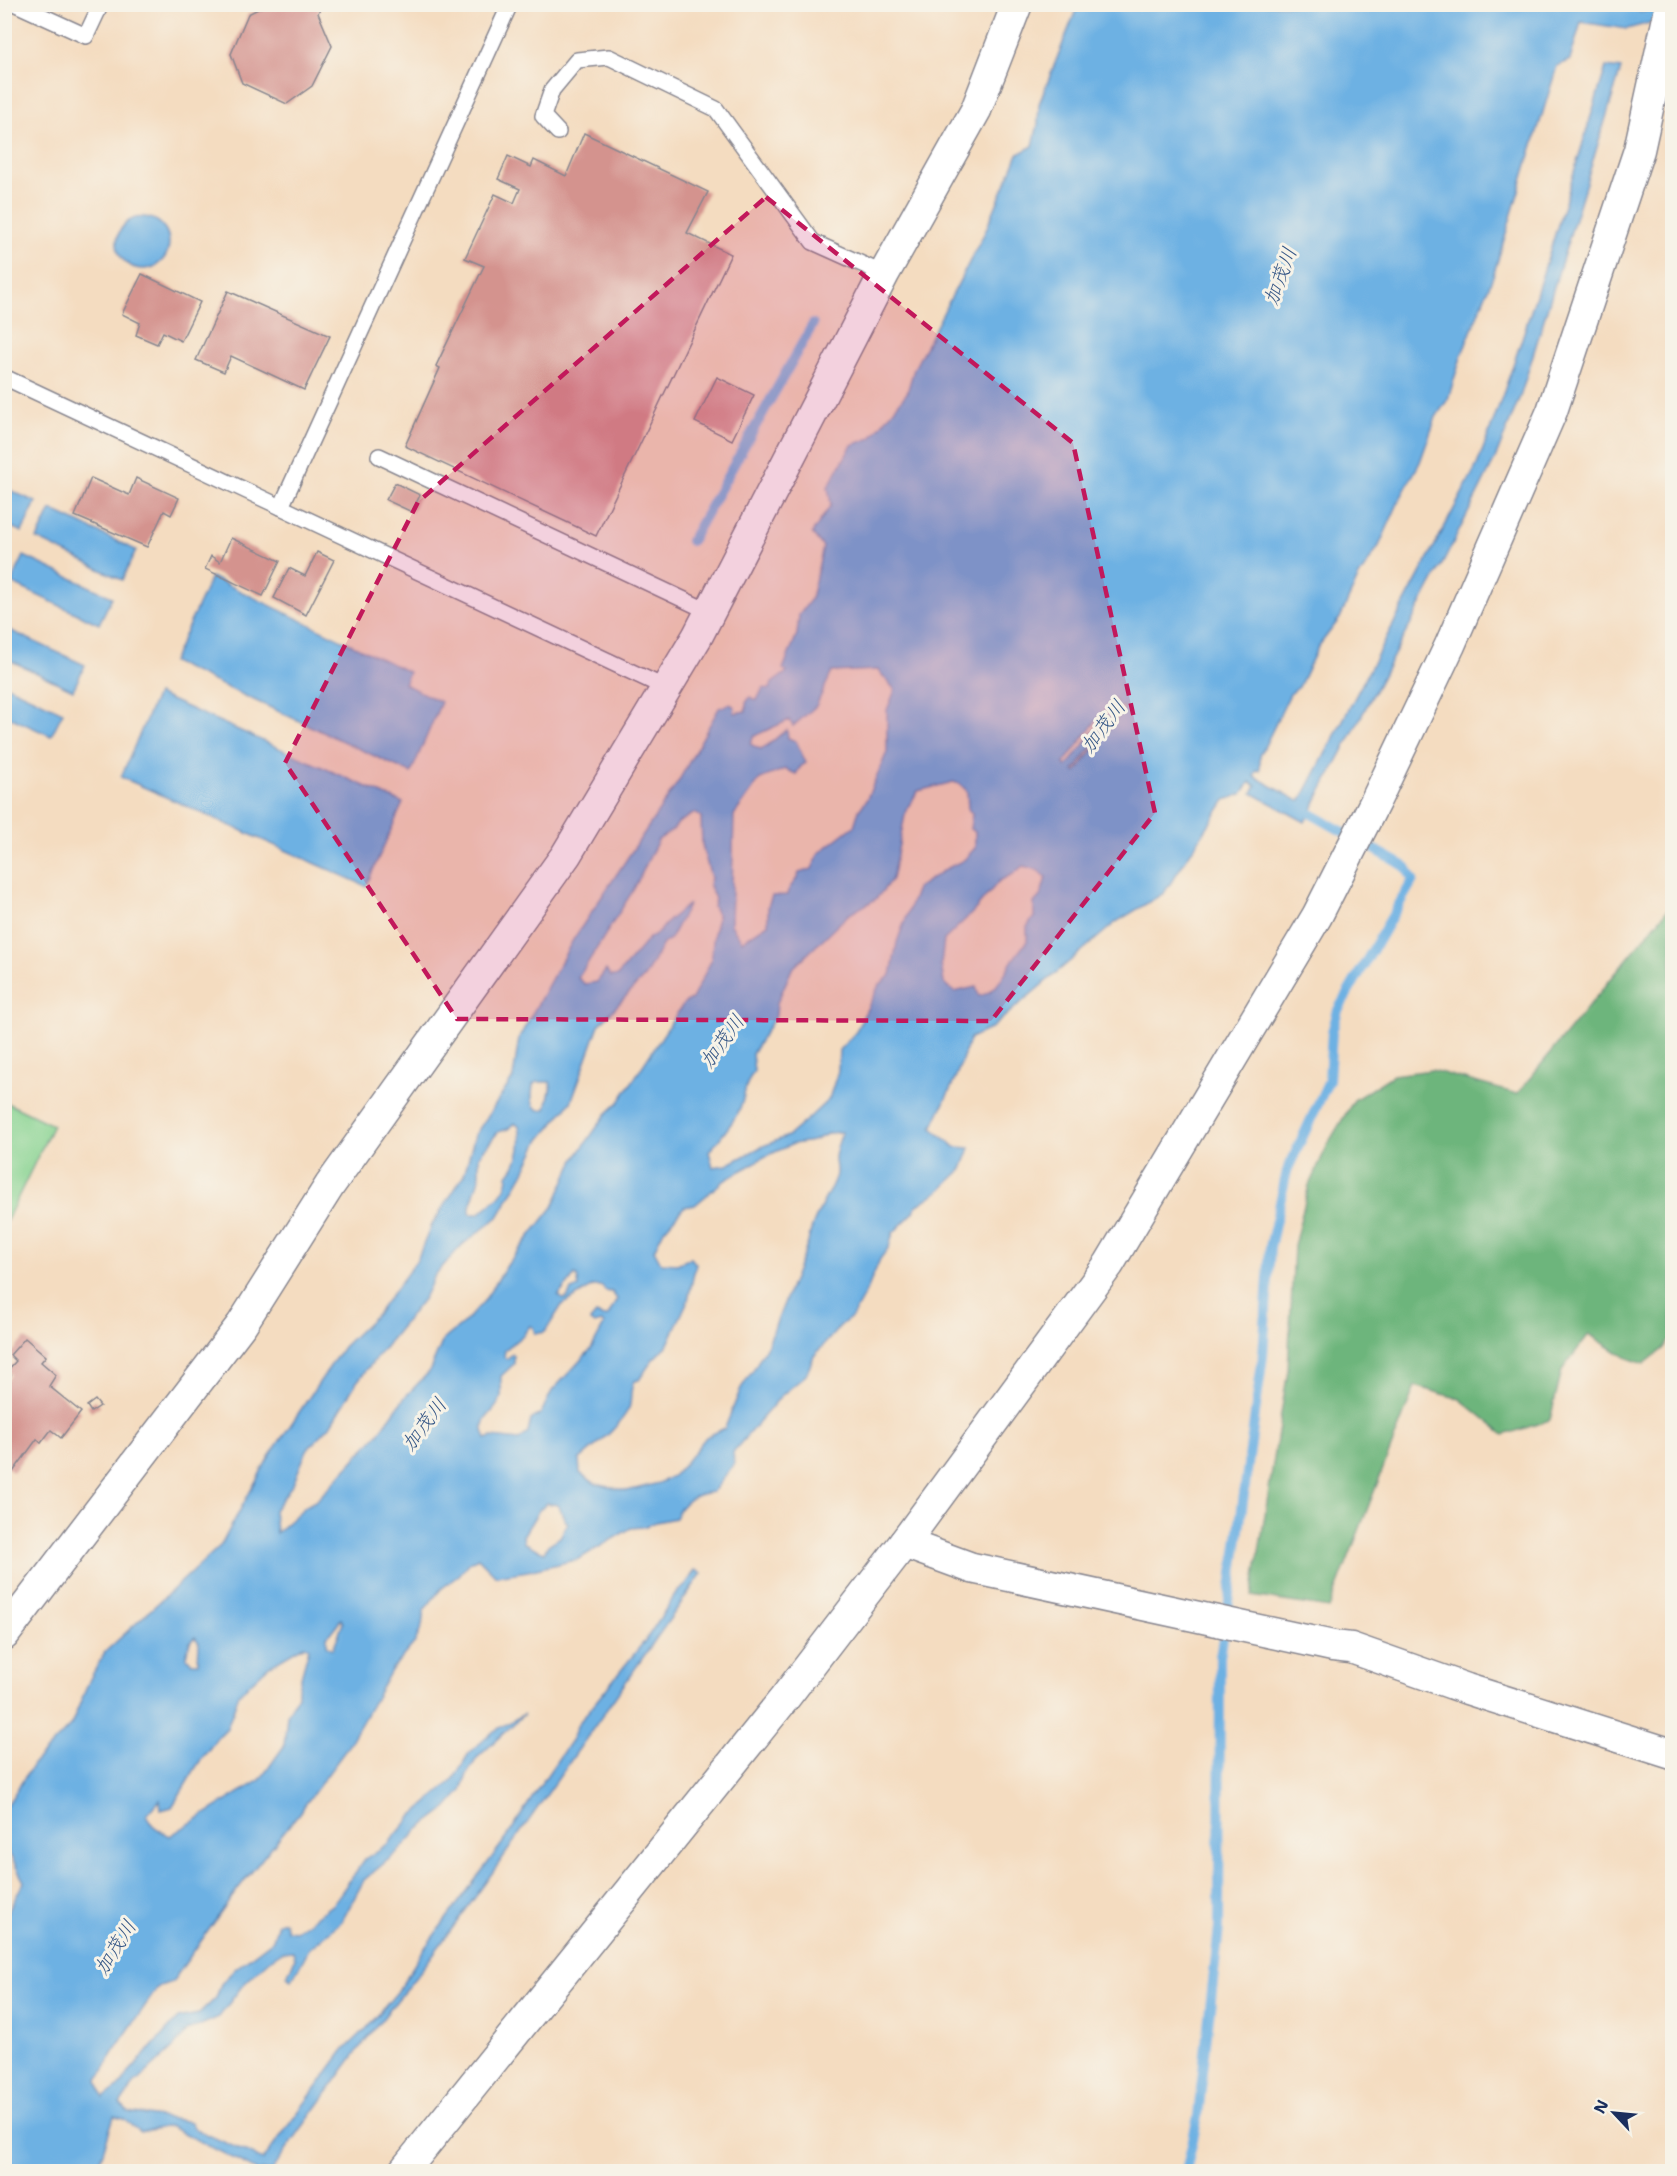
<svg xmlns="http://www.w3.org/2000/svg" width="1677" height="2176" viewBox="0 0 1677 2176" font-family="'Shantell Sans','Klee One',sans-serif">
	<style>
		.green { fill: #87d391; stroke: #518178; stroke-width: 1.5 }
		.forest { fill: #6db57b; stroke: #44726c; stroke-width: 1.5 }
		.water { fill: #6db1e3; stroke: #4470a0; stroke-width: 1.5; fill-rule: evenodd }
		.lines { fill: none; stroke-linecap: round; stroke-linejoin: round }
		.stream { stroke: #6db1e3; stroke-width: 10 }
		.building { fill: #d4938e }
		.service-casing { stroke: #88868f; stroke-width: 18 }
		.minor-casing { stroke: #88868f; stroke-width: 33 }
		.service { stroke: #fff; stroke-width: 15 }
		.minor { stroke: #fff; stroke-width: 30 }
		.marked { fill: #c2185b; fill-opacity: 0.2; stroke: #c2185b; stroke-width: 4.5; stroke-dasharray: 12 8; stroke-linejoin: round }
		.labels { text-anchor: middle; stroke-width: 6; stroke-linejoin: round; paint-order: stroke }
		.water-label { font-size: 20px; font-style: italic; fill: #345686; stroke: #f7f3e8 }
	</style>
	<rect width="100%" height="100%" fill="#f7f3e8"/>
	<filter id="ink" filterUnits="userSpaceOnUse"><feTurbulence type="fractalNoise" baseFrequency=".0167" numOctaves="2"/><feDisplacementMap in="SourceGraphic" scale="12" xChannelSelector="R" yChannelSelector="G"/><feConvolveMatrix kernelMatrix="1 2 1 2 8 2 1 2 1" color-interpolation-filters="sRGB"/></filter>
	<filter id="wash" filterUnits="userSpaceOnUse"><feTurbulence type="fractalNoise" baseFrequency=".008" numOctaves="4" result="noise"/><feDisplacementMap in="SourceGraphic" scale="24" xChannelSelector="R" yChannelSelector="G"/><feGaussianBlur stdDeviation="1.35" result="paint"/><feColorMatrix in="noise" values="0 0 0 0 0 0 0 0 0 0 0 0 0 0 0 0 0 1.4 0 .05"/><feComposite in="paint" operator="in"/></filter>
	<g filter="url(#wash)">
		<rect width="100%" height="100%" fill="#f4dcc0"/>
		<polygon class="green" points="5,1102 53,1125 5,1224"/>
		<polygon class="forest" points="1672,904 1672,1337 1663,1349 1644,1364 1625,1357 1589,1334 1562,1370 1550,1420 1504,1435 1460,1399 1415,1386 1329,1608 1252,1596 1288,1370 1294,1246 1309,1185 1330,1140 1354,1100 1393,1075 1432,1070 1517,1094"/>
		<g class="water">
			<path d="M1627 4 1640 12 1672 5V17L1627 29 1581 22 1570 60 1557 66 1493 276 1461 357 1448 399 1436 417 1420 462 1399 501 1379 546 1358 578 1340 618 1318 647 1299 687 1290 694 1260 756V771L1257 770 1254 776 1300 802 1477 465C1527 335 1565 200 1606 67L1621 69 1521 394 1495 459 1445 559 1305 822 1252 793 1256 786 1250 782 1242 794 1225 800 1164 893 1116 922 990 1029 970 1038 955 1079 932 1128 955 1147 970 1148 962 1169 939 1191 916 1206 914 1212 893 1233 889 1247 880 1259 868 1288 852 1317 842 1324 814 1356 806 1375 781 1396 733 1452 734 1464 713 1492C694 1494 682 1501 675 1518L656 1522 643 1527 631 1528 579 1559 528 1571 496 1576 478 1558 470 1562 459 1575 441 1589 424 1610 422 1626 415 1642 392 1669 347 1748 299 1813 237 1890 172 1982 158 1987 116 2048 98 2080 103 2098 122 2084 129 2072 178 2018 199 2014 216 1998 221 1984 235 1969 273 1940 278 1923 284 1921 287 1930 296 1931 333 1904 365 1859 389 1843 412 1816 453 1780 469 1753 494 1731 524 1714 477 1758 467 1774 462 1791 446 1809 418 1830 401 1849 364 1880 342 1921 309 1949 292 1980 287 1977 295 1958 293 1951 282 1952 267 1962 242 1986 219 2017 187 2031 173 2048 133 2085 120 2104 128 2112 191 2122 195 2129 263 2160 343 2051 367 2028 398 1991 424 1949 507 1837 543 1781 572 1739 578 1724 647 1638 677 1592 686 1585 695 1570 702 1573 476 1896 426 1964 357 2051 273 2168V2171H256L255 2169 169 2126 140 2132 123 2119 114 2116 97 2171H5V1917L24 1882 5 1845 4 1810 34 1763 71 1725 90 1679 105 1652 221 1545 269 1457 343 1347 378 1313 417 1260 431 1226 464 1175 475 1135 513 1078 519 1038 573 940 678 782 719 708 730 704 735 707 734 713 746 711V703L750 697 757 700 763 688 770 689 772 683 787 672 783 669 797 634 799 615 811 599 823 547 812 533 831 505 828 487 852 445 871 438 907 393 914 369 985 232 1018 154 1033 146 1038 124 1039 104 1078 5ZM878 670 895 690 887 710V752L866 801 859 810 854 826 819 853 812 869 799 873C797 883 788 885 787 895L772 896 768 906V924L742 941 731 925 734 815 760 779 785 769 796 774 801 766 806 763 796 741 788 738 787 730C776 736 771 746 760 749L750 744 754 736 789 720 793 726 816 706 832 672ZM1113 699 1117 702 1066 767 1064 763ZM1122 706 1125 708 1076 772 1074 771ZM953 782 960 784 967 791 968 809 972 814 970 829 975 832V848L964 860 946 869 917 888 897 942 891 975 879 985 855 1033 839 1050 838 1071 829 1099 810 1117 788 1136 761 1147 727 1165 713 1167 709 1152C719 1139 737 1119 742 1103 746 1088 745 1085 754 1071L752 1054 776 1015 777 1003 792 969 848 915 876 899 892 879 906 810 918 791ZM695 813 701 817 702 845 711 878 709 885 715 899 713 906 718 917 714 933 711 961 692 999 684 1003 619 1102 606 1114 574 1160 553 1207 508 1264 484 1301 464 1323 443 1340 429 1372 405 1397 379 1433 317 1500 306 1506 276 1533 274 1510 293 1484 307 1450 330 1426 356 1383 424 1298 435 1275 461 1246 498 1217 523 1174 539 1141 571 1102 599 1025 645 976 663 944 670 939 689 904 669 920 659 932 649 938 617 976H610L606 970 597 982 585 984 578 978 634 889 658 840 673 830 679 822ZM1023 866 1037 870 1046 877 1041 895 1034 903V917L1027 927V941C1023 947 1018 952 1015 957 1004 972 999 992 979 996L976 987 954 992 944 983 941 964 944 940 973 912 999 881 1013 874ZM537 1082H550L551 1086 546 1109 539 1110C529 1105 532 1095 533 1085ZM514 1123 519 1126C523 1145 520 1161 508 1175 508 1194 491 1203 478 1214H470V1206L479 1179V1156L498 1132 508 1129ZM842 1132C840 1140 835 1150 835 1159 835 1166 838 1172 835 1178 827 1199 811 1220 808 1243L768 1344 752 1372 741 1388 725 1428 706 1437 682 1467 673 1476 659 1483 627 1491 596 1484 580 1473 579 1460C596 1445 619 1428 629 1408 632 1400 629 1392 634 1381L639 1380 653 1359 667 1346 688 1300 696 1264 691 1258 677 1264 661 1263 654 1250 664 1230 684 1207 695 1205 722 1182 764 1157 793 1144 813 1141 829 1133ZM575 1275 577 1276 579 1287 571 1290 567 1298 562 1299 558 1296ZM593 1286H602L605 1291 612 1292 617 1299 608 1316 603 1317 596 1314 590 1321 594 1324 602 1322 604 1325 591 1349 552 1391 541 1413 531 1420 528 1433 519 1440 492 1437 486 1439C476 1418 492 1417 500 1400 503 1393 500 1384 501 1376L514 1364V1355L512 1354 507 1359 504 1357 505 1350 523 1335 530 1326 533 1327 535 1334 545 1332 562 1305ZM546 1503 558 1505 565 1520 568 1523 560 1537 548 1545 544 1552 524 1543 523 1536 539 1510ZM341 1619 343 1623 333 1649 327 1645V1637ZM195 1637 199 1643 198 1663H192L186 1656 190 1642ZM305 1645 309 1648 298 1688V1695L287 1715 284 1746 260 1780 170 1836C161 1831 149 1826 147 1815L160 1800 161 1810 172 1807 198 1764 217 1738 227 1728 239 1694 269 1666Z"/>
			<circle cx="143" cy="243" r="26"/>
			<polygon points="5,488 36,502 22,532 5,524"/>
			<polygon points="51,510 136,550 122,580 37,539"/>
			<polygon points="24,556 112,597 99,624 11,583"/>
			<polygon points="211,577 409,672 404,684 441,702 411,773 172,662"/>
			<polygon points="5,628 85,665 73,690 5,658"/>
			<polygon points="5,685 63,712 51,736 5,715"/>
			<polygon points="157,694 403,803 366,886 121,777"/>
		</g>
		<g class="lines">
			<g class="stream">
				<polyline points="691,541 813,324"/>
				<polyline points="1186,2172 1198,2116 1219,1928 1220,1657 1231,1588 1263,1356 1270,1247 1287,1171 1329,1080 1332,1032 1338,1010 1413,880 1406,867 1297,806"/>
			</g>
		</g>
		<g id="blocks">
			<g class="building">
				<polygon points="268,4 322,4 318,13 332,46 312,86 287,104 242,83 231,54 248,14"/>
				<polygon points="584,133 708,192 687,233 731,254 596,536 405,446 440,368 436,366 484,266 465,258 495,194 514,203 520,189 498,179 508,156 531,167 534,160 566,176"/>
				<polygon points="142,274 200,302 181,341 163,332 157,344 136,335 140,323 122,314"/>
				<polygon points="228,291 330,336 304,390 231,356 224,372 196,360"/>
				<polygon points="717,377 754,395 732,440 695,422"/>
				<polygon points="91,478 129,495 136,478 179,498 171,515 164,511 147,547 75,516"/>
				<polygon points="395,483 420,495 412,512 386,500"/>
				<polygon points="231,538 280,561 263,596 205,569 211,556 220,562"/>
				<polygon points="317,552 334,560 306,615 274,598 289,568 305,576"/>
				<polygon points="25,1338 46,1356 41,1362 56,1375 49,1386 81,1412 61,1438 51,1430 41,1443 37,1439 13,1472 4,1465 4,1383 11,1375 7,1371 16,1361 10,1355"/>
				<polygon points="95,1400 100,1406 91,1412 87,1406"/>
			</g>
		</g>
	</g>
	<g filter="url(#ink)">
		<use href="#blocks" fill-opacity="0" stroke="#88868f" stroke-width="1.5"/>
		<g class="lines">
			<defs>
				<g id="service">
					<polyline points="16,4 86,36 101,4"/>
					<polyline points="558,132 543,116 552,90 577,60 609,57 716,109 813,242 884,274"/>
					<polyline points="4,377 666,688"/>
					<polyline points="379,456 710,612"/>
					<polyline points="281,507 510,4"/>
				</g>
				<g id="minor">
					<polyline points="904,1543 972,1568 1333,1646 1351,1648 1467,1689 1672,1754"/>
					<polyline points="4,1635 242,1324 330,1185 566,855 697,637 884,274 976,110 1017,4"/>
					<polyline points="403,2172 784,1699 904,1543 1109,1264 1317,916 1376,800 1450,645 1552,411 1639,150 1671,4"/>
				</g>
			</defs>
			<use href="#service" class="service-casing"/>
			<use href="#minor" class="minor-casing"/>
			<use href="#service" class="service"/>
			<use href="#minor" class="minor"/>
		</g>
	</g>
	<path class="marked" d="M766 197 1073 443 1155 813 991 1021 457 1019 285 763 418 502Z"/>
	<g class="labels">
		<g class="water-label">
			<text transform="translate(1280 276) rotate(-70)" y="7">加茂川</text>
			<text transform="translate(1103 726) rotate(-53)" y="7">加茂川</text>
			<text transform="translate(722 1041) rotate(-54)" y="7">加茂川</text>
			<text transform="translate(424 1424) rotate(-53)" y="7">加茂川</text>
			<text transform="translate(115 1947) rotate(-58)" y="7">加茂川</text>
		</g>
	</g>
	<rect width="1677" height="2176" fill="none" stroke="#f7f3e8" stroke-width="24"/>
	<g transform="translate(1614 2113) rotate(296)" stroke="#f7f3e8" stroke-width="4.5" paint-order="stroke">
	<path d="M0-4.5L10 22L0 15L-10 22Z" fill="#1b2f5e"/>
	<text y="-9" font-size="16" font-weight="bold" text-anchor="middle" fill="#1b2f5e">N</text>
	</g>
</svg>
